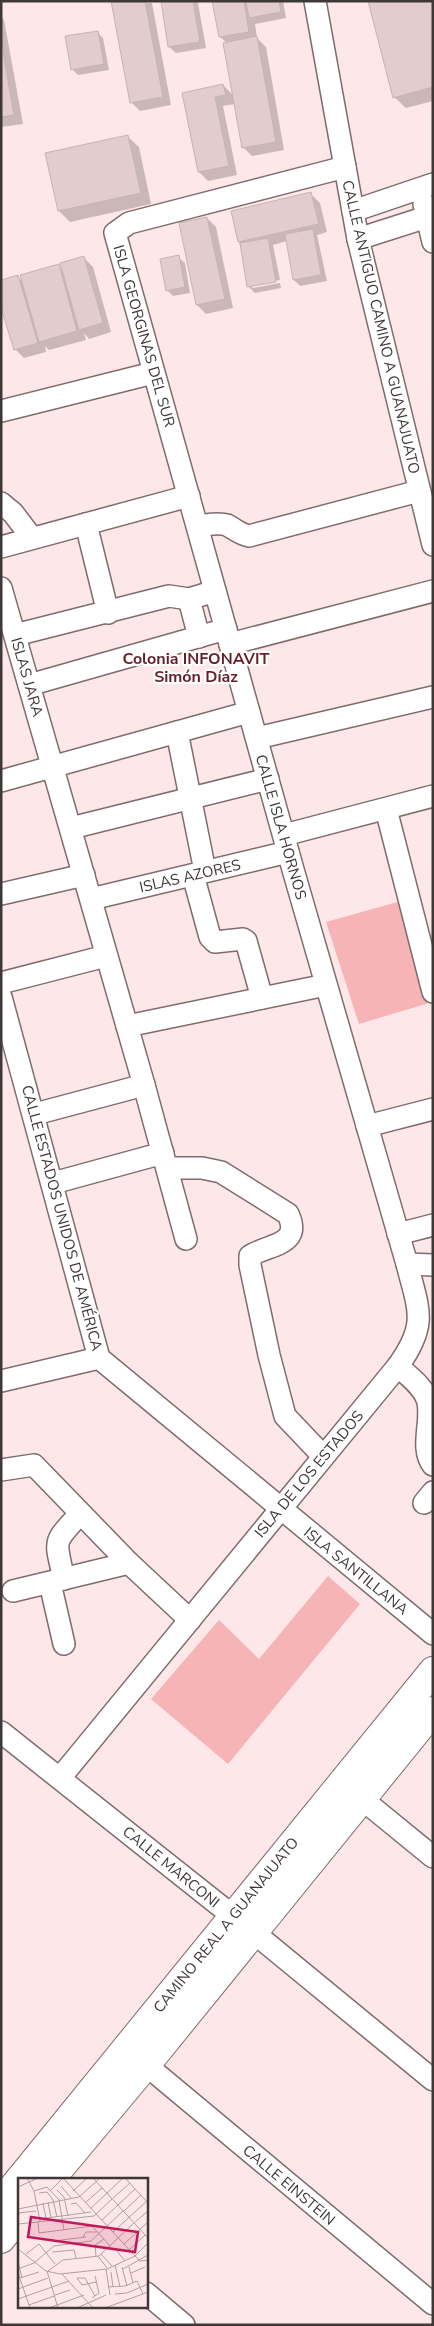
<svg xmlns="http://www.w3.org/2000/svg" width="434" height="2326" viewBox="0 0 434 2326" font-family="'Nunito Sans',sans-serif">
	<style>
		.green { fill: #f6b4b7 }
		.shadow { fill: #0003 }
		.building { fill: #e2cccd; stroke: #c8b3b4 }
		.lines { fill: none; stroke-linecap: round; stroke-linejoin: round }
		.street-casing { stroke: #7f6c6d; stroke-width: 24 }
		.secondary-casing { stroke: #7f6c6d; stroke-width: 30 }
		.street { stroke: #fff; stroke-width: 21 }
		.secondary { stroke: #fff; stroke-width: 28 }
		.labels { text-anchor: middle; stroke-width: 4.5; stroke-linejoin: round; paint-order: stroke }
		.street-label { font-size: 15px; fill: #403838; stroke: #fff }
		.neighbourhood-label { font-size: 16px; font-weight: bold; fill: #651f29; stroke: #fff }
		.inset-road { fill: none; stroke: #b1a1a2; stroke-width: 1 }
		.view { fill: #c2185b; fill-opacity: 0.15; stroke: #c2185b; stroke-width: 2.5 }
		.inset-edge { fill: none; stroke: #403838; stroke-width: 2.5 }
	</style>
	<rect width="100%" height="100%" fill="#fde7e8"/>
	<g class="green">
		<polygon points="401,901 429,1003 359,1024 326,922"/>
		<polygon points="328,1576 360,1604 228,1764 151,1699 219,1620 259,1659"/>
	</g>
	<g class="shadow">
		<polygon points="112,1 152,3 171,105 140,111 131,102"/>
		<polygon points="167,1 196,1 198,3 206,48 176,53 169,47"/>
		<polygon points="213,1 283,1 286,18 255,24 257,38 266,47 284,150 252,156 243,147 235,104 223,106 237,175 208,181 199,172 183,93 223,85 234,96 227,43 220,37"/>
		<polygon points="433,1 433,101 406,108 394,97"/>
		<polygon points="1,17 4,20 23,124 1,127"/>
		<polygon points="97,32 103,38 109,70 78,75 72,69"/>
		<polygon points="127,136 139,147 151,204 70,222 59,211"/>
		<polygon points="311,194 320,203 327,232 317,235 327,281 300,286 294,280 287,241 273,245 280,280 252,285 252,288 280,283 281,288 255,293 249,287 239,241"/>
		<polygon points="207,218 216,227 233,308 206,314 197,305"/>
		<polygon points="178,257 185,263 190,293 173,296 167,290"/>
		<polygon points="84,258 93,267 111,332 89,339 84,333 86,340 49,350 45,346 46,352 24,358 15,349 18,277 24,283 58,266 63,271"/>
	</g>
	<g class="building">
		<polygon points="111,1 145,1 163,97 130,103"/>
		<polygon points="161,1 193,1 200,42 168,47"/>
		<polygon points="212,1 244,1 249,32 219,37"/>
		<polygon points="246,1 279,1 281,12 249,18"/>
		<polygon points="368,1 433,1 433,87 393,98"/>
		<polygon points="98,31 104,64 71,70 65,36"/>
		<polygon points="257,36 276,142 242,148 223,43"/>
		<polygon points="1,40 14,115 1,117"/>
		<polygon points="223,84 226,95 215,97 229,166 198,172 182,93"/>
		<polygon points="128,135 141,193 58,211 45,153"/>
		<polygon points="311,192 319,224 238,242 231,211"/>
		<polygon points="207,217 225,299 196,305 179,223"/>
		<polygon points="313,229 321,275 293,280 285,234"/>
		<polygon points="268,238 276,282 247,287 240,243"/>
		<polygon points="179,255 185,287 166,291 160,259"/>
		<polygon points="84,256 103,323 79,330 60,263"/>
		<polygon points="59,264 77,331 39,342 20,275"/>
		<polygon points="18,275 38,343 14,350 1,308 1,280"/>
	</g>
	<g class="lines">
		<defs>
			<g id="street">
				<polyline points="315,1 358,239 433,545"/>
				<polyline points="424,204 433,242"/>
				<polyline points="353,211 433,184"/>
				<polyline points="358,239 433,215"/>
				<polyline points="1,411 153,373"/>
				<polyline points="1,503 13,513 32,538"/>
				<polyline points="86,524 108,613"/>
				<path d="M198 526C207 525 218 522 227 525 235 529 239 534 249 536L419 491"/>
				<polyline points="1,547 189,496"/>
				<polyline points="1,588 144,1085 186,1239"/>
				<polyline points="189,599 199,637"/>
				<polyline points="15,635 169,596 189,599 215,591"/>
				<polyline points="230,644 433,591"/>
				<polyline points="29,685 226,629"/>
				<polyline points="177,732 205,871"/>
				<polyline points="257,738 433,697"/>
				<polyline points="1,781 249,712"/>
				<polyline points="386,809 433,992"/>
				<polyline points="71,828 268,779"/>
				<polyline points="284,835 433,796"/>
				<polyline points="193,875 210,937 215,942 243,939 246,941 262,998"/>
				<polyline points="1,894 84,875"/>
				<polyline points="91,899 288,852"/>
				<polyline points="1,983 106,956"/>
				<polyline points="1,997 99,1358 433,1634"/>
				<polyline points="127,1026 326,985"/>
				<polyline points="35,1114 144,1085"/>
				<polyline points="367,1126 433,1109"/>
				<path d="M167 1168H202L221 1172 288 1214C303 1246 268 1244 250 1256V1265L269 1355 285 1416 323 1456"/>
				<polyline points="53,1183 163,1153"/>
				<polyline points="398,1234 433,1225"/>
				<polyline points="407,1264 433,1265"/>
				<path d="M398 1366C408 1376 422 1385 427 1399 434 1418 419 1448 433 1465"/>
				<polyline points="1,1381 99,1358"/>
				<polyline points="1,1470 34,1465 129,1563 190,1620"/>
				<polyline points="424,1503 433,1492"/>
				<path d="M64 1579C55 1539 52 1544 80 1514"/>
				<polyline points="50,1583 64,1644"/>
				<polyline points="13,1591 129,1563"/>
				<polyline points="1,1732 253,1932 433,2080"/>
				<path d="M60 1778 398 1366C428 1324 419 1311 407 1264L294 873 115 233 129 223 345 167"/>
				<polyline points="362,1799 433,1857"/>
				<polyline points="146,2065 433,2304"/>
				<polyline points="146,2293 184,2325"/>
			</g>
			<g id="secondary">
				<polyline points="19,2180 433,1671"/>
				<polyline points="50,2180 146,2065 433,1711"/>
				<polyline points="1,2202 19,2180"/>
				<polyline points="1,2239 19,2217"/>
			</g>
		</defs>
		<use href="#street" class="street-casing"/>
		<use href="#secondary" class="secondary-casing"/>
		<use href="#street" class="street"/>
		<use href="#secondary" class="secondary"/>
	</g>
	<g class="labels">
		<g class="street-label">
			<text transform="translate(381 327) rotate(77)" y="5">CALLE ANTIGUO CAMINO A GUANAJUATO</text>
			<text transform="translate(144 336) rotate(74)" y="5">ISLA GEORGINAS DEL SUR</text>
			<text transform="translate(27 677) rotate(74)" y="5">ISLAS JARA</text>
			<text transform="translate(281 827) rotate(74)" y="5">CALLE ISLA HORNOS</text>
			<text transform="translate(190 876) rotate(-13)" y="5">ISLAS AZORES</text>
			<text transform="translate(62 1218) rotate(75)" y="5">CALLE ESTADOS UNIDOS DE AMÉRICA</text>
			<text transform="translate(309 1474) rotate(-50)" y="5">ISLA DE LOS ESTADOS</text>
			<text transform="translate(356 1571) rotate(39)" y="5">ISLA SANTILLANA</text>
			<text transform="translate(171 1867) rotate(39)" y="5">CALLE MARCONI</text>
			<text transform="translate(226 1925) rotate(-51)" y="5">CAMINO REAL A GUANAJUATO</text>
			<text transform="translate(289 2185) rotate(40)" y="5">CALLE EINSTEIN</text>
		</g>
		<g class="neighbourhood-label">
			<text x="196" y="664">Colonia INFONAVIT<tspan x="196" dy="18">Simón Díaz</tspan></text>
		</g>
	</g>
	<g transform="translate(18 2178)">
		<rect width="130" height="130" fill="#fde7e8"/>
		<path class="inset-road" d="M9 0 16 13 22 43M45 0 117 78 130 65M75 0 130 60M107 0 130 25M43 8 53 20M0 9 20 0M39 12 46 19 50 38M16 13 29 9 41 22 46 52M32 13 45 0M55 13 69 0M21 15 29 14 35 22 39 39M95 20 112 5M30 24 33 40M25 25 28 40M67 25 84 10M53 26 58 25 67 35M0 31 61 19 82 0M72 31 105 0M106 33 123 17M0 35 18 33M21 41 73 34M84 42 117 11M20 44 21 55 74 48 92 68M117 44 130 33M0 46 76 38 94 21M95 54 130 22M65 59 68 54H79M35 63 68 59M106 66 130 44M0 71 28 93 42 96 89 91 117 78 122 83 130 82M97 71 107 83M111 72 127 57M34 74 56 72 58 80M8 76 21 66 37 86M83 76 94 88M78 78 77 67 86 61M80 78 89 90M0 84 4 100M97 87 102 109M104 89 109 108M111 89 115 105M0 91 16 85 36 68 73 63 105 33M88 91 92 117M105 91 130 77M29 93 40 130M30 93 45 82 81 78 116 45M93 94 95 109M0 95 12 130M113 95 127 89M44 96 75 130M2 100 21 94M59 100H67L77 118M59 100 64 107 78 104M90 109 107 108 119 103 125 116M0 111 30 100M97 116 109 115 130 106M37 117 52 112M74 120 81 115 77 98M0 121 51 103M11 127 36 118M31 130 66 117M59 130 88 117M87 130 130 114"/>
		<path class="view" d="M13 39 120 54 117 74 10 59Z"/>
		<rect width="130" height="130" class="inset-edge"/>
	</g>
	<rect width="434" height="2326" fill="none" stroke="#403838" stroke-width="5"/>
</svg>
